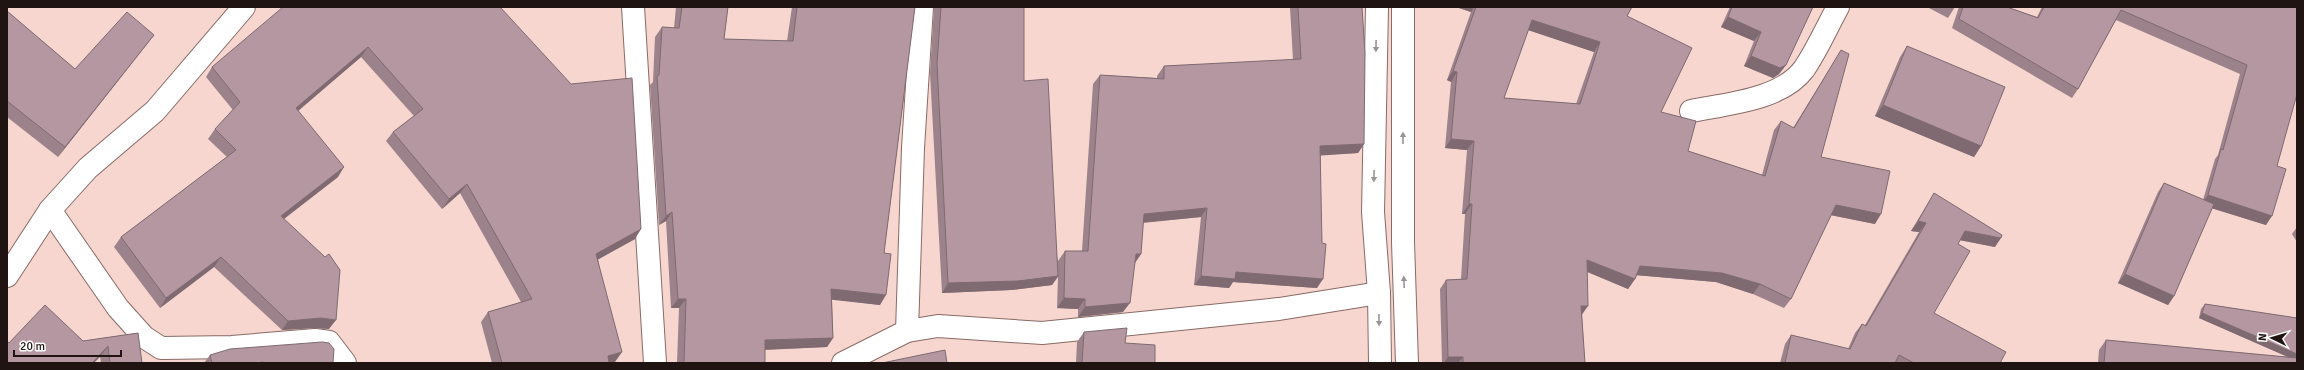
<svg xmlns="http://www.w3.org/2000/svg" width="2304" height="370" viewBox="0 0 2304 370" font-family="Signika,sans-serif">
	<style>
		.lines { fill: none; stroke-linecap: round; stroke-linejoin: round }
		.minor-casing { stroke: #886b66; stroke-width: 24 }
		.major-casing { stroke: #886b66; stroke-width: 24 }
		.minor { stroke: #fff; stroke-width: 22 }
		.major { stroke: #fff; stroke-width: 22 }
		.wall { fill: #9c828a; fill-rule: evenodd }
		.shaded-wall { fill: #7f6a71 }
		.building { fill: #b597a1; stroke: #7f6a71; fill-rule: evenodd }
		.oneway { fill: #9a9594 }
	</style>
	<rect width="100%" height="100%" fill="#f6d6cf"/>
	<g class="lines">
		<defs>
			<g id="minor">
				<polyline points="633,7 655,363"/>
				<path d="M1691 111C1726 104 1781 100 1804 69 1817 50 1827 27 1838 7"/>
				<polyline points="50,210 118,308 144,337 161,348 232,347 315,340 329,342 345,363"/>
				<polyline points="7,276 50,210 88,168 155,111 244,7"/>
				<polyline points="907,331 913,148 922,7"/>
				<polyline points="843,363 907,331 938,326 1042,333 1279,309 1379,293"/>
			</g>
			<g id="major">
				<polyline points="1377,7 1373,212 1379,293 1380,363"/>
				<polyline points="1403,7 1403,242 1407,363"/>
			</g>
		</defs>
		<use href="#minor" class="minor-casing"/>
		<use href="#major" class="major-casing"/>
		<use href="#minor" class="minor"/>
		<use href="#major" class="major"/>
	</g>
	<g class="wall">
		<polygon points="500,7 635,239 598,259 615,362 611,363 492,363 481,322 488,312 521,302 460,193 442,209 386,141 393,132 414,116 361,57 298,110 338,177 284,218 329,329 314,328 282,330 214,267 160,308 114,247 121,237 227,157 208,139 215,129 233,110 206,77 212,67"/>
		<polygon points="676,7 728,7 724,39 787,41 792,7 915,7 884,253 880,305 832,299 833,338 827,347 765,350 765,363 677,363 679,308 671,308 666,221 659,225 650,85 653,82 655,37 662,27 674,28"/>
		<polygon points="934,7 1024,7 1024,81 1058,261 1065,251 1082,251 1093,84 1100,75 1157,78 1157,76 1164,66 1293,60 1290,7 1362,7 1364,144 1358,153 1321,155 1317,288 1233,282 1229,288 1194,285 1201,217 1143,223 1141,254 1135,263 1123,312 1078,317 1078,309 1057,308 1058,277 1052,285 1011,290 942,293 930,73"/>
		<path d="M1459 7H1632L1627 16 1661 112 1688 151 1762 175 1774 130 1781 121 1793 128 1835 60 1841 50 1821 157 1875 224 1831 215 1791 299 1784 308 1753 294 1716 282 1637 275 1635 279 1628 289 1587 272 1582 315 1585 363H1442L1440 289 1446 280 1461 279 1465 214H1462L1467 150 1445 148 1451 82 1447 80 1471 12 1459 8ZM1528 30 1594 52 1576 104 1504 98Z"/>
		<polygon points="1730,7 1813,7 1786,65 1779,74 1773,78 1744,66 1754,41 1721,27"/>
		<polygon points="1927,7 1955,7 1948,18"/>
		<polygon points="1959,7 2007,7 2037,17 2042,7 2297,7 2277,166 2266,225 2212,208 2174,296 2168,305 2118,283 2158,192 2164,183 2203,200 2215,159 2218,155 2240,74 2116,20 2078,89 2072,98 1952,28"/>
		<polygon points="7,11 75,69 154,35 147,44 58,157 7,117"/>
		<polygon points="1907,46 1981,146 1974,157 1875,116 1900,57"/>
		<polygon points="1934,193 1995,247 1960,240 1958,244 1934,313 2000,363 1780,363 1785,344 1791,335 1848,349 1855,333 1862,324 1865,325 1919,232 1911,231 1928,203"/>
		<polygon points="2297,227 2297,242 2292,234"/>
		<polygon points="2205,304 2297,318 2297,363 2098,363 2099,350 2106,340 2288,357 2199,318 2201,309"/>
		<polygon points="1084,332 1125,343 1155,363 1076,363 1077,342"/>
		<polygon points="138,333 142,363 101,363 100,357 9,343 83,341"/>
		<polygon points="210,355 333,363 204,363"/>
	</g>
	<g class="shaded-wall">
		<polygon points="1459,7 1474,7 1471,12 1459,8"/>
		<polygon points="1728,17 1761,32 1754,41 1721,27"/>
		<polygon points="1532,20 1600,42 1594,52 1525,29"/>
		<polygon points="154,35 147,44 58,157 65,147"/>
		<polygon points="368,47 361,57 290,118 296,108"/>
		<polygon points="1751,56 1786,65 1779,74 1773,78 1744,66"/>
		<polygon points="1453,71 1457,72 1451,82 1447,80"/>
		<polygon points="1883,105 1981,146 1974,157 1875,116"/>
		<polygon points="1451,139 1474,141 1467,150 1445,148"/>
		<polygon points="1364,144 1358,153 1314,156 1320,146"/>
		<polygon points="344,167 338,177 275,226 281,216"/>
		<polygon points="467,184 460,193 442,209 449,199"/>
		<polygon points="2208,195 2272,216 2266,225 2201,205"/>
		<polygon points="1469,204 1472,204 1465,214 1462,214"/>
		<polygon points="1836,205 1881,214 1875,224 1830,215"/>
		<polygon points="1207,208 1201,217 1137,223 1144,214"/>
		<polygon points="672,212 666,221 659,225 666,216"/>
		<polygon points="1918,221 1926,223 1919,232 1911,231"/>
		<polygon points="641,229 635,239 590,264 596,254"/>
		<polygon points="1965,231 2001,238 1995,247 1959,240"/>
		<polygon points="1136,254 1141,254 1134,264"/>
		<polygon points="221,257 214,267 160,308 166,298"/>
		<polygon points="1587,260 1635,279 1628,289 1581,269"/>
		<polygon points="1640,266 1722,273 1760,284 1753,294 1716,282 1634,275"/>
		<polygon points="1236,272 1323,279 1317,288 1233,282 1229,288 1194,285 1201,276"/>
		<polygon points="2125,274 2174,296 2168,305 2118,283"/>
		<polygon points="1058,276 1052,285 1011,290 942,293 948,283"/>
		<polygon points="831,289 886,295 880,305 825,299"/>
		<polygon points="1064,298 1085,299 1078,309 1057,308"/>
		<polygon points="678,299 686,299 679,308 671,308"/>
		<polygon points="1130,303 1123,312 1078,317 1085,307"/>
		<polygon points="1581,306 1588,306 1581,316"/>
		<polygon points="2202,313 2297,354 2297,361 2199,318"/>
		<polygon points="321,318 336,320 329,329 314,328 282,330 288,321"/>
		<polygon points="833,338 827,347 758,350 765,340"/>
		<polygon points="108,346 100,357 94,363 92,363"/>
		<polygon points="622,352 615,362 611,363 603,363 608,356"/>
		<polygon points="1448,357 1463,357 1458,363 1444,363"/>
	</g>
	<g class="building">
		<polygon points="283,7 500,7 571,84 632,78 641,229 596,254 622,352 608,356 609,363 502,363 488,312 532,299 467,184 449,199 393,132 423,109 368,47 296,108 344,167 281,216 325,257 329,254 340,270 336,320 321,318 288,321 221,257 166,298 121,237 236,150 215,129 240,102 212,67"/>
		<polygon points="682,7 728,7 724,39 793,41 797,7 915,7 884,253 891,254 886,295 831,289 833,338 765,340 765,363 684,363 686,299 678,299 672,212 666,216 657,76 659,75 662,27 679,28"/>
		<polygon points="941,7 1024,7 1024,81 1048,79 1058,276 1018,281 948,283 937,64"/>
		<polygon points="1298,7 1362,7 1365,53 1364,144 1320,146 1322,243 1326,244 1323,279 1236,272 1235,279 1201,276 1207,208 1144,214 1141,254 1136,254 1130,303 1085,307 1085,299 1064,298 1065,251 1088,251 1100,75 1164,79 1164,66 1301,59"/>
		<path d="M1476 7H1632L1627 16 1692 48 1661 112 1696 121 1688 151 1765 176 1781 121 1794 128 1841 50 1849 54 1821 157 1890 171 1881 214 1836 205 1791 299 1760 284 1722 273 1640 266 1635 279 1587 260 1588 306H1581L1585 363H1463V357H1448L1446 280 1467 279 1472 204H1469L1474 141 1451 139 1457 72 1453 71ZM1532 20 1600 42 1580 104 1504 98Z"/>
		<polygon points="1732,7 1813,7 1786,65 1780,68 1751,56 1761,32 1728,17"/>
		<polygon points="1963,7 2007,7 2038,18 2044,7 2297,7 2297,94 2277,166 2286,169 2272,216 2208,195 2221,149 2223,150 2247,65 2121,10 2078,89 1959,19"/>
		<polygon points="7,11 75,69 127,12 154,35 65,147 7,101"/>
		<polygon points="1907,46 2005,87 1981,146 1883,105"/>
		<polygon points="2164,183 2214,204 2174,296 2125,274"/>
		<polygon points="1934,193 2002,235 2001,238 1965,231 1958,244 1970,251 1934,313 2006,352 2000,363 1914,363 1899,355 1895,363 1785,363 1791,335 1850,349 1862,324 1866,326 1926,223 1918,221"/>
		<polygon points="2205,304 2297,318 2297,354 2202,313"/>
		<polygon points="45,305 83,341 138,333 142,363 110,363 108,346 92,363 7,363 7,341 9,343"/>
		<polygon points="1127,328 1125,343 1155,345 1155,363 1082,363 1084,332"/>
		<polygon points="2106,340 2297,358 2297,363 2104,363"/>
		<polygon points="322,342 329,343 334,349 333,363 270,363 261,362 262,363 212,363 210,355 230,349"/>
		<polygon points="945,350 947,363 882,363"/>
	</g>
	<defs><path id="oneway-solid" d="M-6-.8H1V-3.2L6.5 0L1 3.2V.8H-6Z"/></defs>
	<g class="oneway">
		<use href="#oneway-solid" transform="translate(1376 46) rotate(91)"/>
		<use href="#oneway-solid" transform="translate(1403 138) rotate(-90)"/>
		<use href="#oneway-solid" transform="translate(1374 176) rotate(91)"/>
		<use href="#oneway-solid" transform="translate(1404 282) rotate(-92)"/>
		<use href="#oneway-solid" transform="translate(1379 320) rotate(89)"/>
	</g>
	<rect width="2304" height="370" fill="none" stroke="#1f1412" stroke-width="16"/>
	<g transform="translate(2272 338) rotate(275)" stroke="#ffffff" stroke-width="3" paint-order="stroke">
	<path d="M0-3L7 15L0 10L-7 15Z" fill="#1f1412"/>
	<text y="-6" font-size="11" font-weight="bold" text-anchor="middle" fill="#1f1412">N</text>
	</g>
	<path d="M14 350v6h107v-6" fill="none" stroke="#1f1412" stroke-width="2"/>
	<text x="20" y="350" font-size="12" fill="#1f1412" stroke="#ffffff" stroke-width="3" paint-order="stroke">20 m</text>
</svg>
